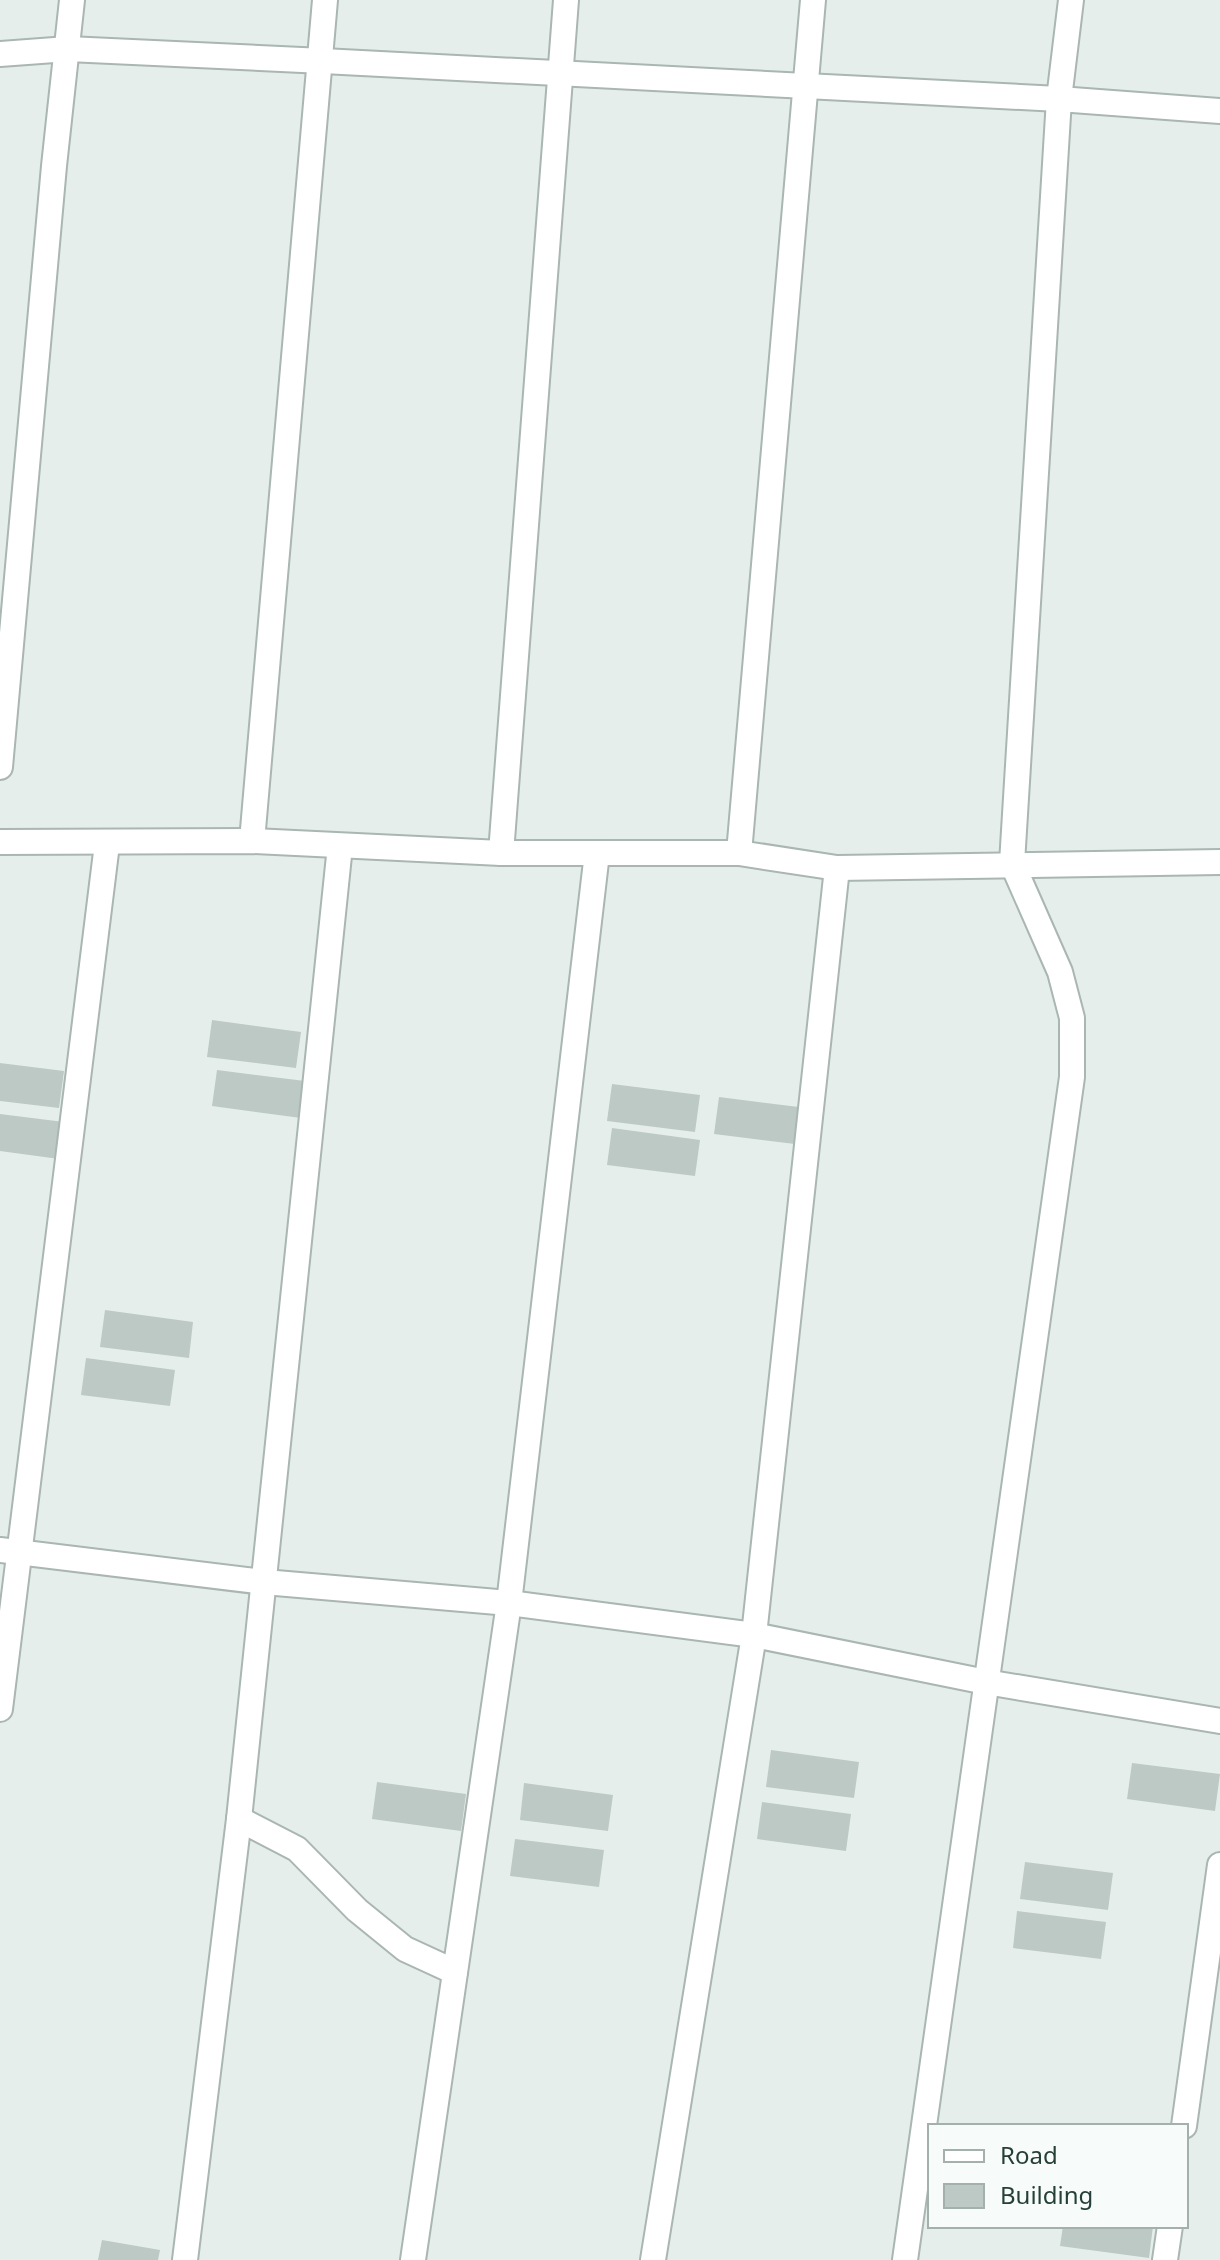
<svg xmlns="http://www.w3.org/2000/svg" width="1220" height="2260" viewBox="0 0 1220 2260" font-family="'Noto Sans',sans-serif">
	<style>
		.building { fill: #bcc9c4 }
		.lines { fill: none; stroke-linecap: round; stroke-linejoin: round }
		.minor-casing { stroke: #a9b6b2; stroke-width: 28 }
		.minor { stroke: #fff; stroke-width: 24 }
	</style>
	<rect width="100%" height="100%" fill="#e6eeeb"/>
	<g class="building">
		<polygon points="212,1020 301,1032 296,1068 207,1057"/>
		<polygon points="0,1063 64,1071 59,1108 0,1101"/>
		<polygon points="217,1070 305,1081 301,1118 212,1106"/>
		<polygon points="612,1084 700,1095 695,1132 607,1121"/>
		<polygon points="719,1097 807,1108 803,1145 714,1134"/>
		<polygon points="0,1114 64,1122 59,1159 0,1151"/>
		<polygon points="612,1128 700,1140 695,1176 607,1165"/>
		<polygon points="105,1310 193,1322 189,1358 100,1347"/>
		<polygon points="86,1358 175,1370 170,1406 81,1395"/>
		<polygon points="771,1750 859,1762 854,1798 766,1787"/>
		<polygon points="1132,1763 1220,1774 1215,1811 1127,1799"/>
		<polygon points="377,1782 466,1794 461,1831 372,1819"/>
		<polygon points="524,1783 613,1795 608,1831 520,1820"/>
		<polygon points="762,1802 851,1814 846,1851 757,1839"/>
		<polygon points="515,1839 604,1850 599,1887 510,1876"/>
		<polygon points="1025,1862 1113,1873 1108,1910 1020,1899"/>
		<polygon points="1017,1911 1106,1922 1101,1959 1013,1948"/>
		<polygon points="1063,2226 1153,2226 1149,2258 1060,2246"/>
		<polygon points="102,2240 160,2250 158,2260 98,2260"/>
	</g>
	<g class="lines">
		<defs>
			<g id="minor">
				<polyline points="0,54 68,49 323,61 1059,99 1220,111"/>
				<polyline points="0,767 54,166 72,0"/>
				<polyline points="252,841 325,0"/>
				<polyline points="0,842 252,841 501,853 739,853 837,868 1220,862"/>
				<polyline points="501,853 566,0"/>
				<polyline points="739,853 813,0"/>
				<polyline points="0,1550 264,1582 509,1603 754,1635 986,1682 1220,1721"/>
				<polyline points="0,1709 107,844"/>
				<polyline points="239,1819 297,1849 357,1910 405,1949 455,1972"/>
				<polyline points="1184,2126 1220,1865"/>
				<polyline points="185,2260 239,1819 340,846"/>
				<polyline points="413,2260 509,1603 597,853"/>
				<polyline points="653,2260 754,1635 837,868"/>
				<polyline points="905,2260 1072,1077 1072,1018 1060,972 1012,863 1059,99 1071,0"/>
				<polyline points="1165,2260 1170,2226"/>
			</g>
		</defs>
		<use href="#minor" class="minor-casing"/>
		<use href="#minor" class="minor"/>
	</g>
	<rect x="928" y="2124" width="260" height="104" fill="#f7fbf9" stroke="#a3b0ac" stroke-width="2"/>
	<rect x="944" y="2150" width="40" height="12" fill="#ffffff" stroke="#a3b0ac" stroke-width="2"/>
	<text x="1000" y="2164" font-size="24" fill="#264039">Road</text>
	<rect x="944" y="2184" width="40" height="24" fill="#bcc9c4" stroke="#a3b0ac" stroke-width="2"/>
	<text x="1000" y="2204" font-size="24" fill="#264039">Building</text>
</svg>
